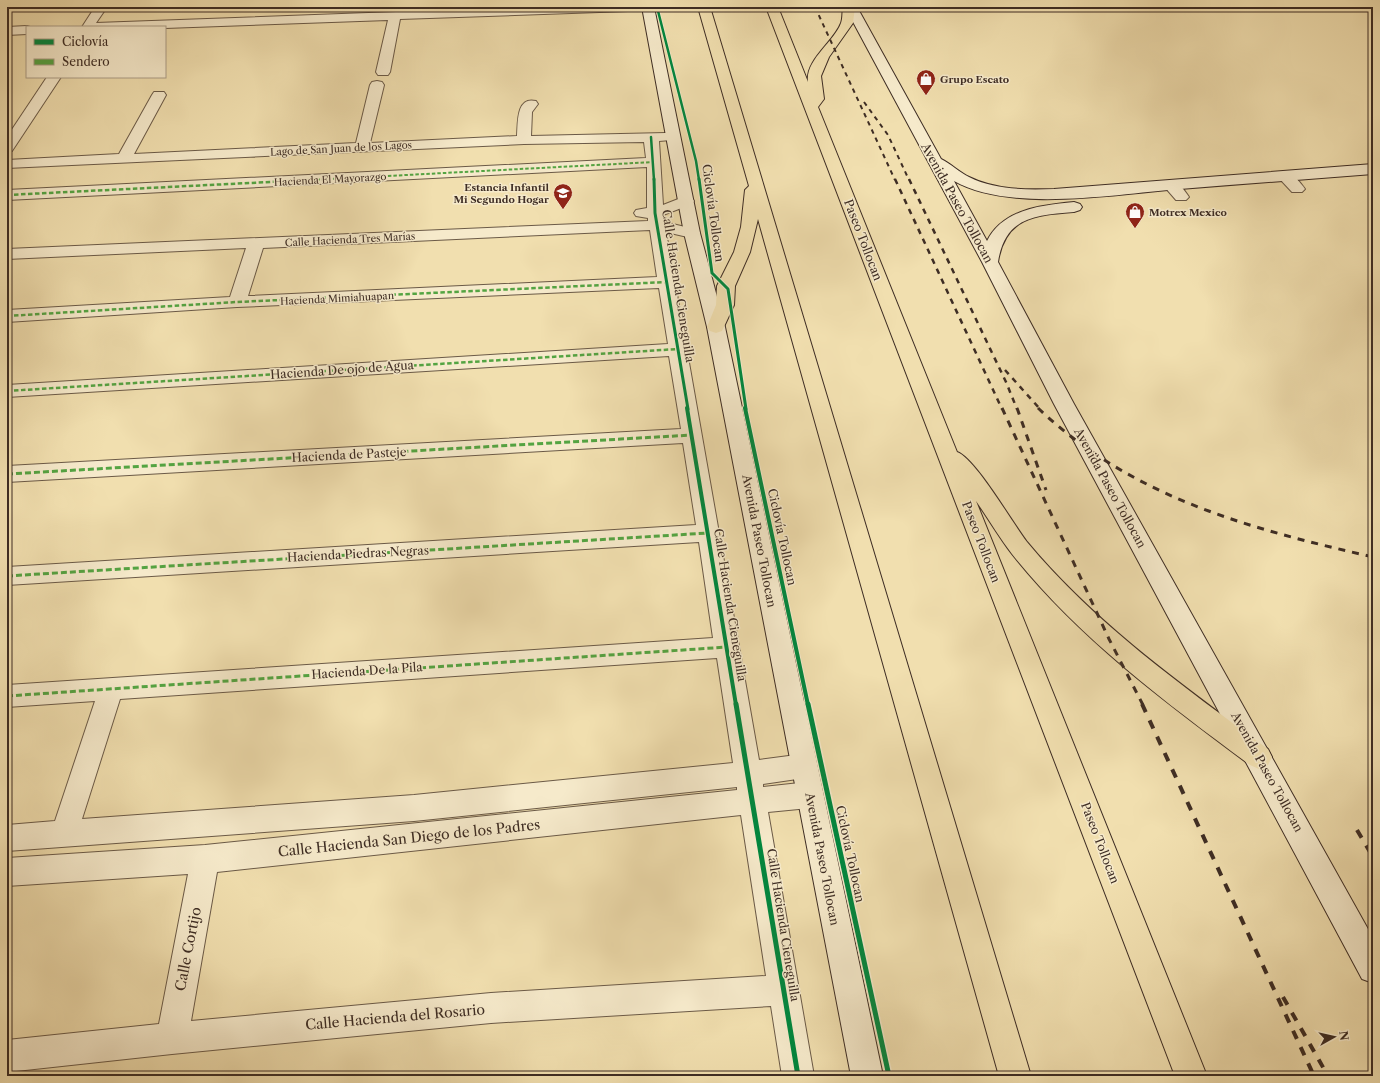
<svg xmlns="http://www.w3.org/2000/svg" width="1380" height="1083" viewBox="0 0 1380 1083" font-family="'Libre Caslon Text',serif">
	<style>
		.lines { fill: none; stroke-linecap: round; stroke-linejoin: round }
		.minor-casing { stroke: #6b5a47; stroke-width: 2 }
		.secondary-casing { stroke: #3e2d24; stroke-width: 2 }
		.trunk-casing { stroke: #3e2d24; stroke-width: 2 }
		.minor { fill: #f6eacb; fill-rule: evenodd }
		.secondary { fill: #f6eacb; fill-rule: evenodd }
		.trunk { fill: #f1dfaf; fill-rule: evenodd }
		.rail-far3 { stroke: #3e2d24; stroke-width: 2; stroke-dasharray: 4.5 4.5; stroke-linecap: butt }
		.rail-far2 { stroke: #3e2d24; stroke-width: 2.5; stroke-dasharray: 5.5 5.5; stroke-linecap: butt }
		.rail-far1 { stroke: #3e2d24; stroke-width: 3; stroke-dasharray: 7 7; stroke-linecap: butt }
		.rail { stroke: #3e2d24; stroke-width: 4; stroke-dasharray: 9 9; stroke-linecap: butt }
		.quiet-far2 { stroke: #54a442; stroke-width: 2; stroke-dasharray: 3.5 2; stroke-linecap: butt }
		.quiet-far1 { stroke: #54a442; stroke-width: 2.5; stroke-dasharray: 4.5 2.5; stroke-linecap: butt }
		.quiet { stroke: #54a442; stroke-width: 3; stroke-dasharray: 6 3; stroke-linecap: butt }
		.cycleway-far3-casing { stroke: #f6eacb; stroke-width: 4 }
		.cycleway-far2-casing { stroke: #f6eacb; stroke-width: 5 }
		.cycleway-far1-casing { stroke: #f6eacb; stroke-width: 6 }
		.cycleway-casing { stroke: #f6eacb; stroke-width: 8 }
		.cycleway-far3 { stroke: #00873e; stroke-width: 2.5 }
		.cycleway-far2 { stroke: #00873e; stroke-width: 3 }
		.cycleway-far1 { stroke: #00873e; stroke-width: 4 }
		.cycleway { stroke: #00873e; stroke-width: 5 }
		.labels { text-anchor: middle; stroke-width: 3; stroke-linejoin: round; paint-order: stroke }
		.far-poi-label { font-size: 10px; font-weight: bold; fill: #3e2d24; stroke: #f6eacb; text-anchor: start }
		.far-street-label { font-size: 10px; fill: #3e2d24; stroke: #f6eacb }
		.street-label { font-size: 12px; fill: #3e2d24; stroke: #f6eacb }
		.near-street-label { font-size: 14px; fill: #3e2d24; stroke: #f6eacb }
	</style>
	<rect width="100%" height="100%" fill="#f1dfaf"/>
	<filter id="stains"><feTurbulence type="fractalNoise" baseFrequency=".005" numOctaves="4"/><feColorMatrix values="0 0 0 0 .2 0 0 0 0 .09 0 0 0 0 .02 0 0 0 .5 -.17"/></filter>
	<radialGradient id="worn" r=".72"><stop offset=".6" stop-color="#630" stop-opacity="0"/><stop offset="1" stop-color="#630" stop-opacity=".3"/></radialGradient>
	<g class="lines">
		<defs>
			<g id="minor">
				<polygon points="95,7 107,7 96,23 532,7 634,7 628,11 400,19 390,72 388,75 378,75 376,72 388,20 165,28 82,27"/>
				<polygon points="27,26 30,27 27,27 27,34 7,35 7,27"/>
				<polygon points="47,77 61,77 12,151 7,152 7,137"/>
				<path d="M377 81 382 82 384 85 370 143 517 136C518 123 516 96 536 101L538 104 532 112 531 136 666 133 671 134 673 137 671 140 659 141 663 205 686 196 692 198 694 201 692 204 663 215 664 222 698 230 700 233 698 236 692 238 666 232 759 760 804 754 813 757 817 766 813 775 804 778 763 784V787L809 782 818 786 822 795 818 804 809 808 768 812 814 1076H782L771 1006 491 1023 172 1054 7 1072V1040L159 1024 188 874 7 886V858L205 845 737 790V787L414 821 7 851V825L55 821 95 701 7 707V685L713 638 699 542 7 585V567L696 525 683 443 7 482V466L681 429 669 356 7 397V385L668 344 659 288 237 307 7 322V310L230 297 246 248 7 259V249L648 221V218L636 216 634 213 636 210 647 208V167L7 200V190L646 158 644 142 524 144 7 168V160L119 154 152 95 154 92H164L166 95 134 154 356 143 370 85 372 82ZM650 230 657 277 248 296 263 248ZM717 658 733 763 414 795 82 819 120 699ZM741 815 766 976 491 993 191 1021 217 872Z"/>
				<path d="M1285 171C1293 174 1300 182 1305 189L1302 192H1292L1277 176 1280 173Z"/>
				<path d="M1171 180C1179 182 1184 190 1189 197L1186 200H1176L1163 185 1166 182Z"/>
			</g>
			<g id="secondary">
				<polygon points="642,7 654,7 700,233 725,327 883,1076 851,1076 707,327 684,233"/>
				<path d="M845 7H857L941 159C951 164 959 172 969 177 995 190 1026 190 1054 189L1373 164V174C1309 179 1244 184 1180 189 1116 194 1010 213 954 181L987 241C1003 209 1042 205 1074 202L1080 204 1082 207 1080 210 1074 212C1035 215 1005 217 998 262L1074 404 1373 938V983L1362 979 1054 404 982 262Z"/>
			</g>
			<g id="trunk">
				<polygon points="698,7 710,7 1031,1076 999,1076 758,219 750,252 735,286 734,305 722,331 716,333 710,331 707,327 716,305 717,286 734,252 741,227 745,190 749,186"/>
				<path d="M766 7H778L808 82C805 60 834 42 841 23 843 18 842 12 843 7H855L853 23 829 57 821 76 824 99 818 107 957 452C975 458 1013 524 1027 542 1094 623 1184 687 1268 749L1272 757 1268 765 1259 769 1250 765C1165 702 1078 637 1012 554 999 537 988 518 976 501L1207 1076H1175Z"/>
			</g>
		</defs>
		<use href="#minor" class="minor-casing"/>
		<use href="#secondary" class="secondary-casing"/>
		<use href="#trunk" class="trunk-casing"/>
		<use href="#minor" class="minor"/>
		<use href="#secondary" class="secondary"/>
		<use href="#trunk" class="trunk"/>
		<g class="rail-far3">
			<polyline points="815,7 895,180"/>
			<polyline points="864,102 888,135 909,180"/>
		</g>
		<g class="rail-far2">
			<polyline points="895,179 1002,409"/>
			<polyline points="909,179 1006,382 1017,409"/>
			<polyline points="1005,370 1040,409"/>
		</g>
		<g class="rail-far1">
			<polyline points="1002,408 1109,639 1143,705"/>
			<polyline points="1017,408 1046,490"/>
			<path d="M1038 408C1132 498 1251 529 1373 557"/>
		</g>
		<g class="rail">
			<polyline points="1142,704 1314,1076"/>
			<polyline points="1357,830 1373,857"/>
			<polyline points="1283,997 1328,1076"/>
		</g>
		<polyline class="quiet-far2" points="311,180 654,162"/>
		<g class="quiet-far1">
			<polyline points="7,195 330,179"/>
			<polyline points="7,316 237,302 667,282"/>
			<polyline points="7,391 678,349"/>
		</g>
		<g class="quiet">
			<polyline points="7,474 692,435"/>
			<polyline points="7,576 708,533"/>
			<polyline points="7,696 727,647"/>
		</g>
		<defs>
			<g id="cycleway-far3">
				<polyline points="657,7 696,161 699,180"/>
				<polyline points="651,137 654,180"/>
			</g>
			<g id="cycleway-far2">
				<polyline points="654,179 655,213 688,409"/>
				<polyline points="699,179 712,273 728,289 746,409"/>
			</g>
			<g id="cycleway-far1">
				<polyline points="687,408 736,705"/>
				<polyline points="745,408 808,705"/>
			</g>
			<g id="cycleway">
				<polyline points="736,704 798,1076"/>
				<polyline points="808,704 889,1076"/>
			</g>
		</defs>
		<use href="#cycleway-far3" class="cycleway-far3-casing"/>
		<use href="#cycleway-far2" class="cycleway-far2-casing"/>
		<use href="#cycleway-far1" class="cycleway-far1-casing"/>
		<use href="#cycleway" class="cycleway-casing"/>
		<use href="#cycleway-far3" class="cycleway-far3"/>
		<use href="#cycleway-far2" class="cycleway-far2"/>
		<use href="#cycleway-far1" class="cycleway-far1"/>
		<use href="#cycleway" class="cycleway"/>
	</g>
	<defs>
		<symbol id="shop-pin" viewBox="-11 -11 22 30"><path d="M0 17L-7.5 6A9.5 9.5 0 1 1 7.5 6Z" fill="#8f2418" stroke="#f6eacb"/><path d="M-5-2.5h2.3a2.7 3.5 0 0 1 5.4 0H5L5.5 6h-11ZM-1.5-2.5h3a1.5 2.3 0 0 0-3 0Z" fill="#fff"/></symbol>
		<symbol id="school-pin" viewBox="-11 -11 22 30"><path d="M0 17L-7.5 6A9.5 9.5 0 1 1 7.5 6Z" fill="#8f2418" stroke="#f6eacb"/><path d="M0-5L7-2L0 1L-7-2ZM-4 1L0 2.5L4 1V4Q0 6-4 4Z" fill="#fff"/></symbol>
	</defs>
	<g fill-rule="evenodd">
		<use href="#shop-pin" x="915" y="68" width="22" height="30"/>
		<use href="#school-pin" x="552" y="182" width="22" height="30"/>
		<use href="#shop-pin" x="1124" y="201" width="22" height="30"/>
	</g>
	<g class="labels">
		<g class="far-poi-label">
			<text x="940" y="83">Grupo Escato</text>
			<text x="549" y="191" text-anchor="end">Estancia Infantil<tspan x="549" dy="12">Mi Segundo Hogar</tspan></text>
			<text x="1149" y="216">Motrex Mexico</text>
		</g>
		<g class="far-street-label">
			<text transform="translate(341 148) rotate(-3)" y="4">Lago de San Juan de los Lagos</text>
			<text transform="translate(330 179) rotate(-3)" y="4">Hacienda El Mayorazgo</text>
			<text transform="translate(350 239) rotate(-3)" y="4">Calle Hacienda Tres Marías</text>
			<text transform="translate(337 298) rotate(-3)" y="4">Hacienda Mimiahuapan</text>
		</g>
		<g class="street-label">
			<text transform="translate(957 203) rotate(61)" y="4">Avenida Paseo Tollocan</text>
			<text transform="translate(713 213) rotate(82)" y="4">Ciclovía Tollocan</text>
			<text transform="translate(863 240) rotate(69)" y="4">Paseo Tollocan</text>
			<text transform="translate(678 286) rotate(81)" y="4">Calle Hacienda Cieneguilla</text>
			<text transform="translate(342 370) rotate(-4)" y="4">Hacienda De ojo de Agua</text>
			<text transform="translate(349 455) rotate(-3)" y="4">Hacienda de Pasteje</text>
			<text transform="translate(1110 488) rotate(61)" y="4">Avenida Paseo Tollocan</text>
			<text transform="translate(782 537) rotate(78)" y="4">Ciclovía Tollocan</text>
			<text transform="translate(759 541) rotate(79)" y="4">Avenida Paseo Tollocan</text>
			<text transform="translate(981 542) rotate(69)" y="4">Paseo Tollocan</text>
			<text transform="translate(358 554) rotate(-3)" y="4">Hacienda Piedras Negras</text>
			<text transform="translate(730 605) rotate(81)" y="4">Calle Hacienda Cieneguilla</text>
			<text transform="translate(367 671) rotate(-4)" y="4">Hacienda De la Pila</text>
			<text transform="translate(1267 772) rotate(61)" y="4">Avenida Paseo Tollocan</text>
			<text transform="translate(1100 843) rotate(69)" y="4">Paseo Tollocan</text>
			<text transform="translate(850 854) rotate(78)" y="4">Ciclovía Tollocan</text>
			<text transform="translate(822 859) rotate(79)" y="4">Avenida Paseo Tollocan</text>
			<text transform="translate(783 925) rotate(81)" y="4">Calle Hacienda Cieneguilla</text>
		</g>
		<g class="near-street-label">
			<text transform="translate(409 838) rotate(-6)" y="5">Calle Hacienda San Diego de los Padres</text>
			<text transform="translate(188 949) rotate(-79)" y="5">Calle Cortijo</text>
			<text transform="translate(395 1017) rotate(-5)" y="5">Calle Hacienda del Rosario</text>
		</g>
	</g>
	<rect width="1380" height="1083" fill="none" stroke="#f1dfaf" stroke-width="24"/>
	<rect x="8" y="8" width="1364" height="1067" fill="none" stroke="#3e2d24" stroke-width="2"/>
	<rect x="12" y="12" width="1356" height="1059" fill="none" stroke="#3e2d24"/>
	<rect x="26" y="26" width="140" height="52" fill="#f6eacb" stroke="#ac9e88"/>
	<rect x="34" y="39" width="20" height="6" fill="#00873e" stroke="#ac9e88"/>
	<text x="62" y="46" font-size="12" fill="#3e2d24">Ciclovía</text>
	<rect x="34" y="59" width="20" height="6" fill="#54a442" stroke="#ac9e88"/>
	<text x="62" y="66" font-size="12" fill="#3e2d24">Sendero</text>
	<g transform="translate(1334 1037) rotate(82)" stroke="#f6eacb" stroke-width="3" paint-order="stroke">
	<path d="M0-3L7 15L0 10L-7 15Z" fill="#3e2d24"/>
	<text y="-6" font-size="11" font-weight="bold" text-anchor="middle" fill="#3e2d24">N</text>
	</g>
	<rect width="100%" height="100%" filter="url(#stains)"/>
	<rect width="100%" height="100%" fill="url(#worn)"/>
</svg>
